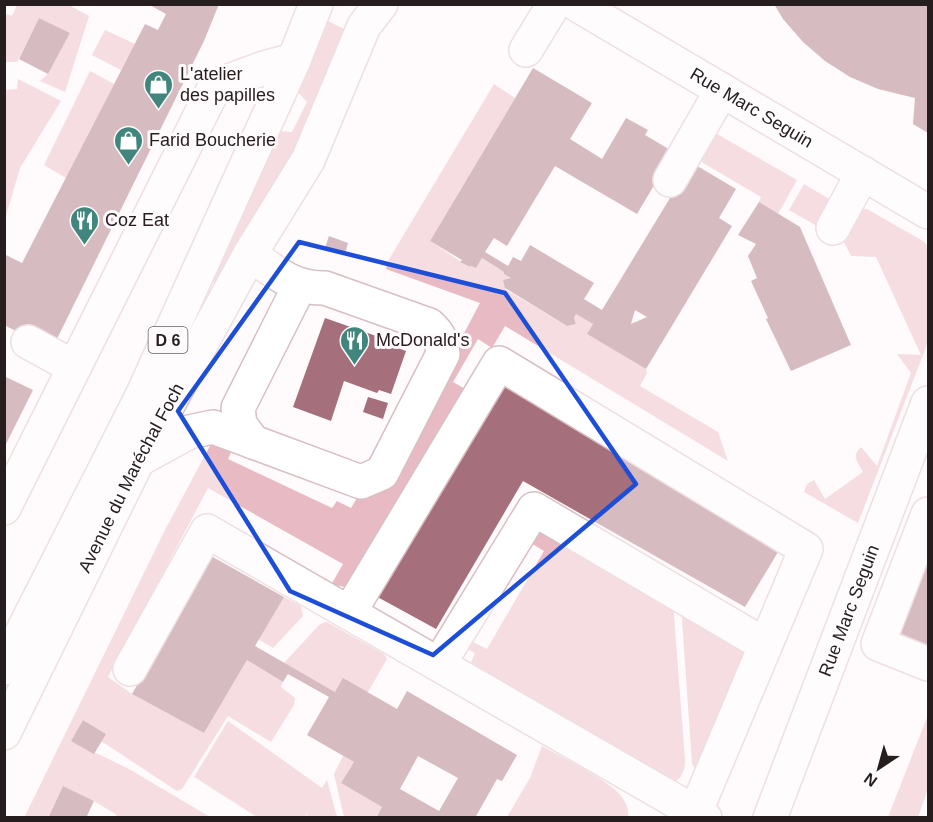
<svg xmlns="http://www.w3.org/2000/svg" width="933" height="822" viewBox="0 0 933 822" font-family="Helvetica,sans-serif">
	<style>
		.green { fill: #e8bac3 }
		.building { fill: #a56f7b; fill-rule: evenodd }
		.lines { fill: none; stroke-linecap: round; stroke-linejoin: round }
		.minor-casing { stroke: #d8bfc3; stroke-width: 36 }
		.major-casing { stroke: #d8bfc3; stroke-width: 36 }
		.minor { stroke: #fff; stroke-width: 33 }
		.major { stroke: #fff; stroke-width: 33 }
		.marked { fill: none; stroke: #1d4ed8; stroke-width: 4.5; stroke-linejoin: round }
		.labels { text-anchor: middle; stroke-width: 6; stroke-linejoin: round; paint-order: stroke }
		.shield { fill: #fffafb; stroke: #675f61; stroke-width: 1.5 }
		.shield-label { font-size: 16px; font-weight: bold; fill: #261d1f }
		.poi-label { font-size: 18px; fill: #261d1f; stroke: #fffafb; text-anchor: start }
		.street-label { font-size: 18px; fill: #261d1f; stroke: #fffafb }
	</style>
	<rect width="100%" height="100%" fill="#fffafb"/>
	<g class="green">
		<polygon points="67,4 89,16 65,92 40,81 48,74 70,33 39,18 17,62 5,62 4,13 12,16 17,5"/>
		<polygon points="324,19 348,31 315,118 217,281 211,283 279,131 292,132 307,102 298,92"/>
		<polygon points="105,30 135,44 121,70 92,55"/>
		<polygon points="90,71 114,84 66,178 44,165"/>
		<polygon points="18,79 61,101 20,168 5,219 5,90 17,89"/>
		<polygon points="494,84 515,98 430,241 469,267 471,266 476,268 482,258 504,272 504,274 511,278 505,289 567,326 576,324 574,318 576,314 593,324 587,334 646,369 647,373 640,386 718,432 728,461 505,326 492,348 478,339 453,382 467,390 346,587 331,585 343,564 208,488 108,677 132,694 204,733 247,660 283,682 281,687 295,698 294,705 271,742 228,716 182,789 177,791 101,741 106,734 83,720 71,741 129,769 210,817 116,817 117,815 94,801 63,786 48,817 24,818 164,532 212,442 236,442 228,459 332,508 337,501 351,508 360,493 388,477 480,303 386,269 388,261"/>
		<polygon points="711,134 717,134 797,180 778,214 759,202 761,197 693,157"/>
		<polygon points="804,184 831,200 817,226 789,210"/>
		<path d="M867 209 923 241 928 246V342L858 523 804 492 807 484 814 480 825 499 863 472C858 462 851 456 861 447L877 466 911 373 897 354 921 355 876 257 851 256 839 232 851 211Z"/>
		<path d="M536 529 673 602 685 760C685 770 682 779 672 783L470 665 475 653 465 648 467 639 487 649 544 551 526 540Z"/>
		<polygon points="284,597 301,606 303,616 273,648 258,639"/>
		<polygon points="681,606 747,654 698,776 692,763"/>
		<polygon points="327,622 384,654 387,659 368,692 335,692 284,663 320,624"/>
		<polygon points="928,715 928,789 918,817 888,817"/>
		<polygon points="228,721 322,788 327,780 337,817 306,817 308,812 305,817 257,817 194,777"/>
		<path d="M542 746C561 757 609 780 621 796 626 802 629 810 628 817H507L530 778Z"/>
		<polygon points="343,756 354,762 341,783 382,807 376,817 344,817 334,774"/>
	</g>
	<g class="building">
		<polygon points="148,4 219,4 204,41 52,349 4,325 4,254 22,263 145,24 158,30 166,14"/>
		<polygon points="774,4 928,4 928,133 913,124 915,98 878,89 850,77 825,61 803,42 783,19"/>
		<polygon points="39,18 70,33 48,74 19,59"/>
		<path d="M533 68 592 103 570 139 602 159 626 118 648 130 645 135 736 189 719 218 732 226 646 369 587 334 593 324 576 314 574 318 576 324 567 326 505 288 503 280 511 278 504 274V272L482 258 476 268 471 266 470 267 460 262 462 260 430 241ZM555 166 637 214 656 182 673 193 602 310 584 299 594 283 530 245 521 261 513 257 508 266 485 252 494 238 507 246ZM635 310 647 317 631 324Z"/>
		<polygon points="759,202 800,227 851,345 791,371 766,319 768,318 751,281 757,278 748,256 756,244 738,235"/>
		<polygon points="329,236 348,243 345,254 325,248"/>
		<polygon points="325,318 396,343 395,347 406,351 391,394 379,390 377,393 344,381 331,421 293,407"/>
		<polygon points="6,377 33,390 4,448 4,379"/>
		<polygon points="497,382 781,547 745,607 523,481 436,629 372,594"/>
		<polygon points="368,397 388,403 383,419 363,412"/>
		<path d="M211 556 284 597 255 646 335 692 343 678 397 709 407 691 517 755 502 781 497 779 475 818H376L382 807 341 783 354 762 307 735 329 697 288 674 283 682 247 660 204 733 132 694ZM418 756 458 778 439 811 400 789Z"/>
		<polygon points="928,557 928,645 899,633"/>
		<polygon points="83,720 106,734 94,754 71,741"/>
		<polygon points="63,786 94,801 86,818 48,818"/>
	</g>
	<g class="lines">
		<defs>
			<g id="minor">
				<path id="s1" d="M576 4 928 212"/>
				<polyline points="526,50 554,4"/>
				<polyline points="670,180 722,90"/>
				<polyline points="833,228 863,173"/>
				<polyline points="28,342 74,367"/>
				<polyline points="253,442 240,424 238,408 300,285"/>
				<path d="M138 460 189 432 213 427 361 482 382 473 443 354C442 340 439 334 429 325L325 288C293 289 275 272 250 254"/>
				<polyline points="4,508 215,86 264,68 294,60"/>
				<polyline points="349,613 499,363 806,549 695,813"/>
				<polyline points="439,664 534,509 765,645"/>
				<polyline points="928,664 878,644 928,514"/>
				<polyline points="130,669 207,531 705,818"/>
				<path id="s2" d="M770 818 928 403"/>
			</g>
			<g id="major">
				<polyline points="4,668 142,396 294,60 316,4"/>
				<path id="s3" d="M4 733 138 460 250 254 308 160 364 26 381 4"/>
			</g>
		</defs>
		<use href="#minor" class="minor-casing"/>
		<use href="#major" class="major-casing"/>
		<use href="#minor" class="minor"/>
		<use href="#major" class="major"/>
	</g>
	<path d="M0 0H933V822H0ZM299 242 505 293 636 484 433 655 290 591 178 411Z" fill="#fffafb" fill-opacity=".55" fill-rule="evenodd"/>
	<path class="marked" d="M299 242 505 293 636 484 433 655 290 591 178 411Z"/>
	<defs>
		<symbol id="shop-pin" viewBox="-11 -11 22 30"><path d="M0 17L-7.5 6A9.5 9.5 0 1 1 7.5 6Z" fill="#40867d" stroke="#fffafb"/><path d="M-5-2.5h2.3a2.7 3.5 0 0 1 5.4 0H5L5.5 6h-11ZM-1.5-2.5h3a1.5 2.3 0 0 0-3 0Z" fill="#fff"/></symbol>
		<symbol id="restaurant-pin" viewBox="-11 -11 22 30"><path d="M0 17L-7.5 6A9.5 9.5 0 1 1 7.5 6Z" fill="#40867d" stroke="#fffafb"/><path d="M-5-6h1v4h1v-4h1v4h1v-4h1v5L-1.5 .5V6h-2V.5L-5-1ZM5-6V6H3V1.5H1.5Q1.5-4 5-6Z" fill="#fff"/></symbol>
	</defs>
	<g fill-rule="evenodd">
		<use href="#shop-pin" x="142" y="68" width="33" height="45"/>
		<use href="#shop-pin" x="112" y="124" width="33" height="45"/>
		<use href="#restaurant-pin" x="68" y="204" width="33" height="45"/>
		<use href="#restaurant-pin" x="338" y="324" width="33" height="45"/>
	</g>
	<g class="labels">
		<rect class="shield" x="148.5" y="327" width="39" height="26" rx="4.5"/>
		<g class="shield-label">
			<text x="168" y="346">D 6</text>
		</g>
		<g class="poi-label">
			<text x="180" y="80">L'atelier<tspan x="180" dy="21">des papilles</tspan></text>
			<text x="149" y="146">Farid Boucherie</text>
			<text x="105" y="226">Coz Eat</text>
			<text x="376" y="346">McDonald's</text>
		</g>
		<g class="street-label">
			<text dy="6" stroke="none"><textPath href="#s1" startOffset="204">Rue Marc Seguin</textPath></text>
			<text dy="6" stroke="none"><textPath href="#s3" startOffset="285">Avenue du Maréchal Foch</textPath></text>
			<text dy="6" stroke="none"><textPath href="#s2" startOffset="222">Rue Marc Seguin</textPath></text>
		</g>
	</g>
	<rect width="933" height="822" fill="none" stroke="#261d1f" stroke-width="12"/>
	<g transform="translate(879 768) rotate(216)" stroke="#fffafb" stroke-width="4.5" paint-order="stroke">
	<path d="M0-4.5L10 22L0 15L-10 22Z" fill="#261d1f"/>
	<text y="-9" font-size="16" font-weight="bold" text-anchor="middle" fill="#261d1f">N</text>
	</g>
</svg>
